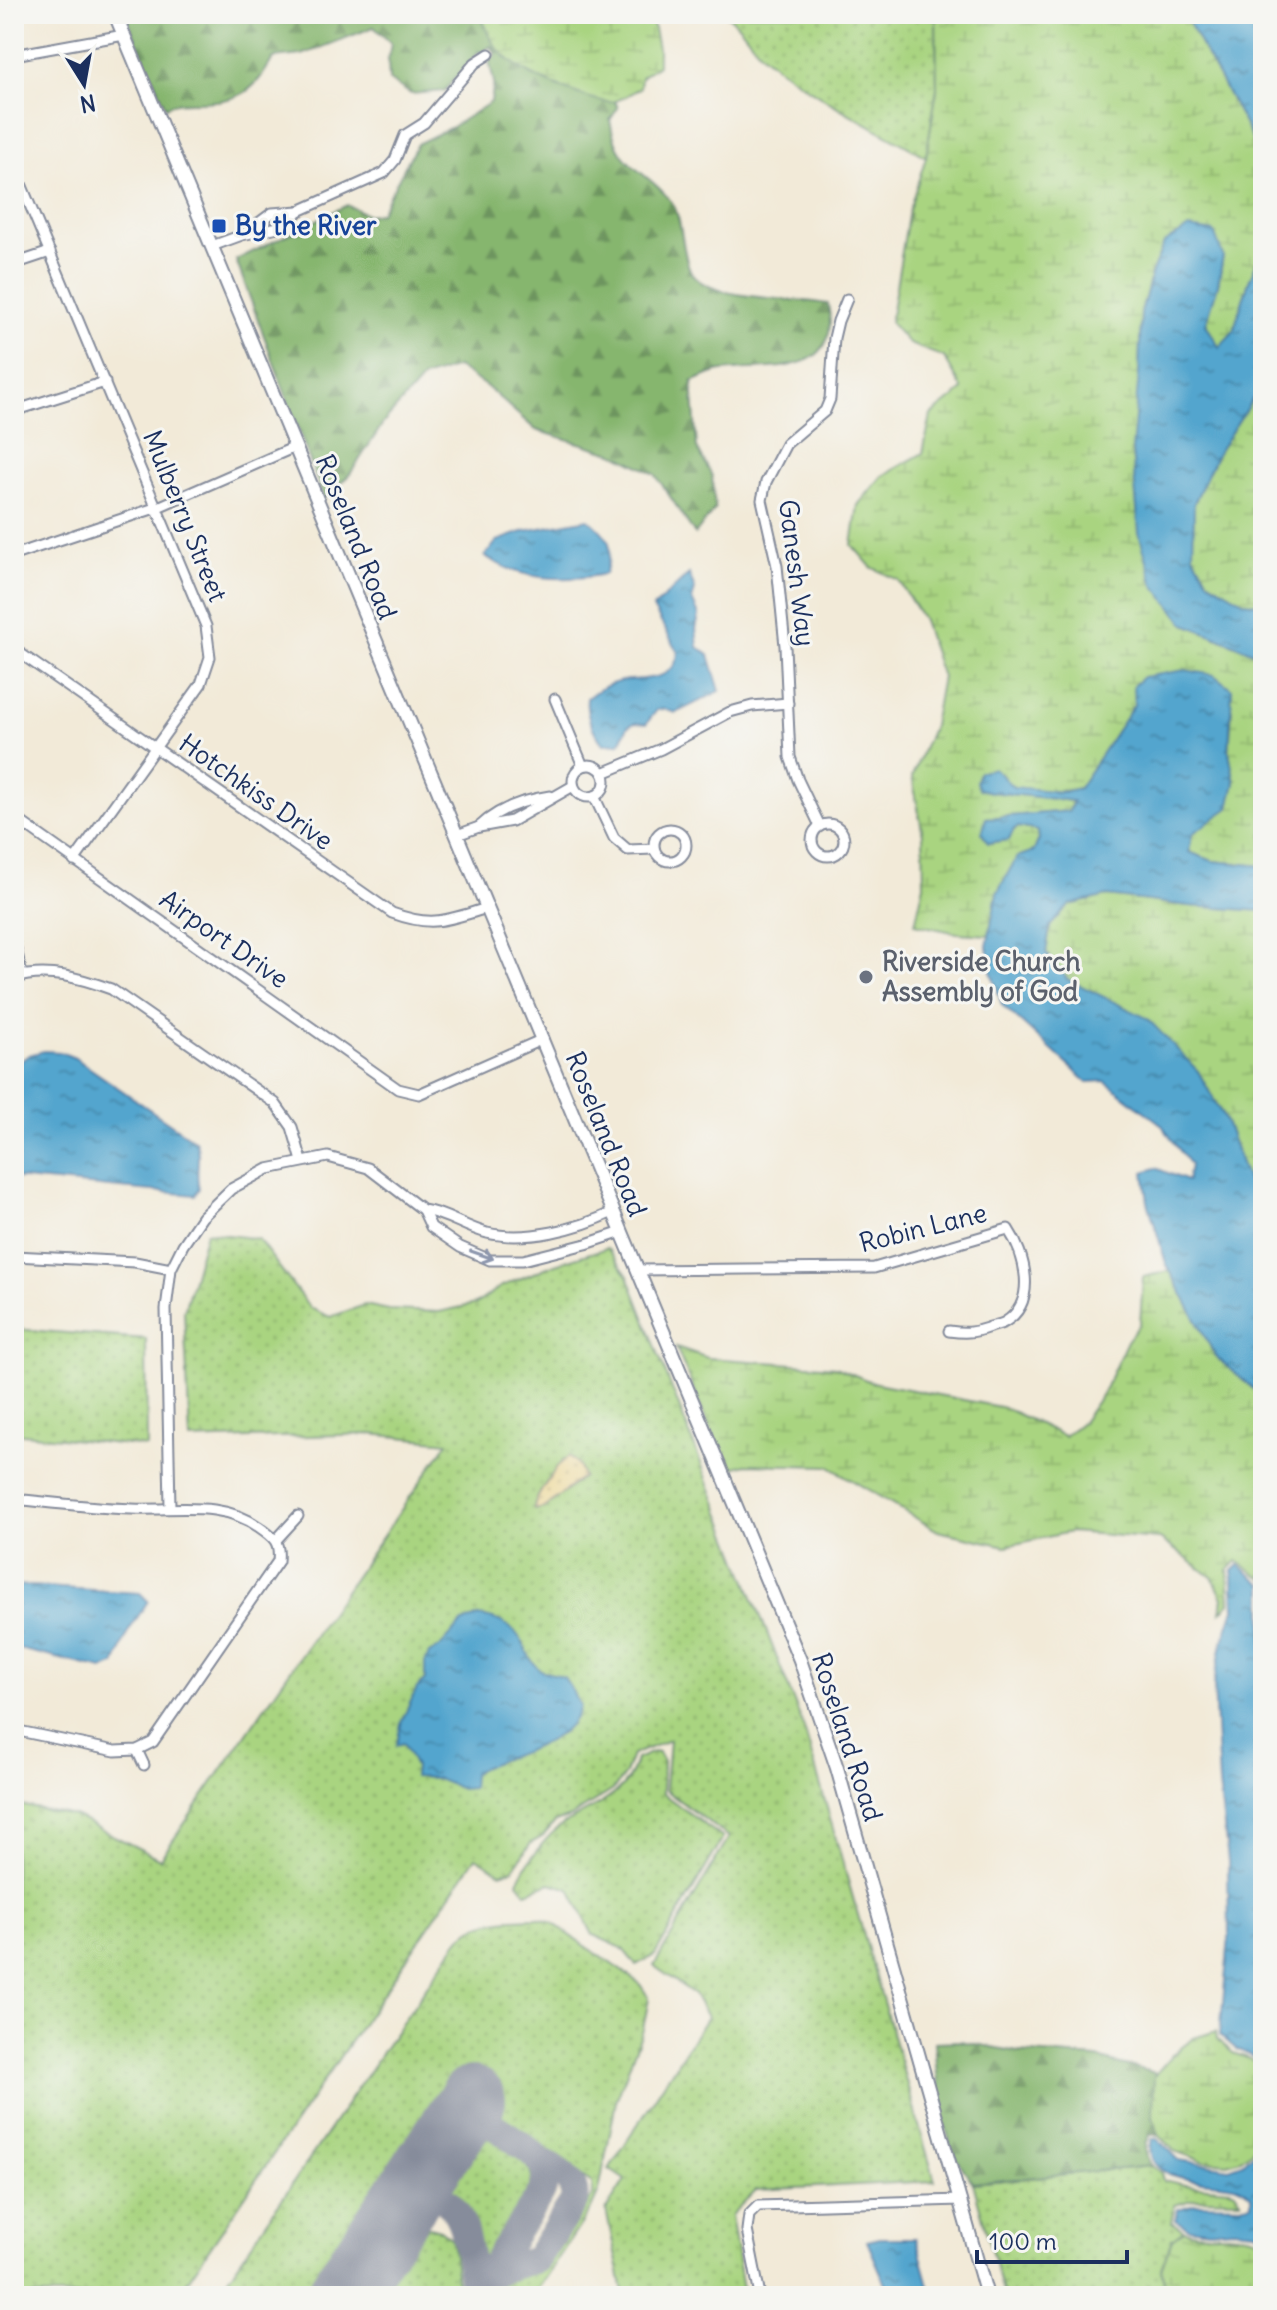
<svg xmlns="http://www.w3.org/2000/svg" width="1277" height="2310" viewBox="0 0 1277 2310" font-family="Delius,sans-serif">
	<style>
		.grass { fill: url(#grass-dots); stroke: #62826f; stroke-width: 2 }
		.forest { fill: url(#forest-firs); stroke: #507266; stroke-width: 2 }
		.wetland { fill: url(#wetland-marsh); stroke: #62826f; stroke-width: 2 }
		.sand { fill: url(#sand-dots); stroke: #84847e; stroke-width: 2 }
		.water { fill: url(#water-ripples); stroke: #376a96; stroke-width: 2 }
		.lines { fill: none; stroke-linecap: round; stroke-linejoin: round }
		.taxiway { stroke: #868c9b; stroke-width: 28 }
		.runway { stroke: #868c9b; stroke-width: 68 }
		.minor-casing { stroke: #868c9b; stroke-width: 13 }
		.secondary-casing { stroke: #868c9b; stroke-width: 16 }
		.minor { stroke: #fff; stroke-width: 9 }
		.secondary { stroke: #fff; stroke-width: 12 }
		.oneway { stroke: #8d97ae }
		.transit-dot { fill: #1a4fb4; stroke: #f6f6f2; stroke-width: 3 }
		.worship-dot { fill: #6b7280; stroke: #f6f6f2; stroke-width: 3 }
		.labels { text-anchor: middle; stroke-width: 6; stroke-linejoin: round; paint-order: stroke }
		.transit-label { font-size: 26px; font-weight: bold; fill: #164399; stroke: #f6f6f2; text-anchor: start }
		.street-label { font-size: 26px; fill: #1b2f5e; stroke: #f6f6f2 }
		.worship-label { font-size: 26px; font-weight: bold; fill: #5b616d; stroke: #f6f6f2; text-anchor: start }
	</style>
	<defs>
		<pattern id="grass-dots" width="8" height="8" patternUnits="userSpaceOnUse" patternTransform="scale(2)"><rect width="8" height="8" fill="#a9d480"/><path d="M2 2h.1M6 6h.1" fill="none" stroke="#91b671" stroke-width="1.8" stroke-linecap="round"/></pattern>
		<pattern id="forest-firs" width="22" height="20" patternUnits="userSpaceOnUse" patternTransform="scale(2)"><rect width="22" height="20" fill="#86b66e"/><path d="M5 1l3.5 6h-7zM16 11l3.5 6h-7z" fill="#6d945e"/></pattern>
		<pattern id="wetland-marsh" width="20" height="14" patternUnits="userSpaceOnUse" patternTransform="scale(2)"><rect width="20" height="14" fill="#a9d480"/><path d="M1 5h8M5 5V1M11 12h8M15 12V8" fill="none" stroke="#91b671"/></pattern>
		<pattern id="sand-dots" width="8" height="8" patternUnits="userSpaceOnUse" patternTransform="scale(2)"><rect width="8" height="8" fill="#eeda9e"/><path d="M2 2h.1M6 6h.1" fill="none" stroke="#ccbb8a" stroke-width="1.8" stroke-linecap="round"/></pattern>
		<pattern id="water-ripples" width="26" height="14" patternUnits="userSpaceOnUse" patternTransform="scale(2)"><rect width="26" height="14" fill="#53a5ce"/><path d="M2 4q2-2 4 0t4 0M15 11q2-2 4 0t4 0" fill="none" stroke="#4487aa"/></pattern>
	</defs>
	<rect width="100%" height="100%" fill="#f6f6f2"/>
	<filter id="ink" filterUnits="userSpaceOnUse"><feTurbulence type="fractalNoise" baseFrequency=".0125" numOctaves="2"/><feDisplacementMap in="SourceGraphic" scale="16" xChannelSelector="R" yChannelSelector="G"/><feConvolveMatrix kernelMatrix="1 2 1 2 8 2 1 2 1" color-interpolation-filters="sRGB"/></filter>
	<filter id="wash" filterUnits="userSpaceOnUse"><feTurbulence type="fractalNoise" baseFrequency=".006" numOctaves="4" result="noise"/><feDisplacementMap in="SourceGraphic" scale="32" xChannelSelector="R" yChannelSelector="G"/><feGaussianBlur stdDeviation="1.8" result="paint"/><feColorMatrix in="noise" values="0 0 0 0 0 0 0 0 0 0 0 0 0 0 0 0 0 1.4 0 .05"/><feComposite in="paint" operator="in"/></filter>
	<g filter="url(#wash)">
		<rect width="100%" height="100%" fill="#f2ead8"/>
		<g class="grass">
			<path d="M725 14H936L937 89 926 157C872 126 816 98 767 59 751 46 743 25 725 14Z"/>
			<polygon points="206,1232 258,1239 310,1308 330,1317 365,1305 389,1310 439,1312 476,1304 500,1287 555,1264 607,1248 628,1276 803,1725 935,2181 756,2190 731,2215 744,2296 624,2296 606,2210 625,2180 609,2169 707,2017 694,1994 654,1966 729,1837 665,1790 669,1740 632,1755 625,1774 613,1790 570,1817 555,1822 542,1837 531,1843 513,1869 501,1873 476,1857 177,2296 14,2296 14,1804 74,1816 160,1859 448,1442 371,1434 190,1440 184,1311"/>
			<polygon points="14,1329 146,1339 147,1447 14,1433"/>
			<path d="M653 1752 658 1753 663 1762 662 1793 723 1838 655 1955 636 1965 622 1948 593 1935 570 1889 551 1883 526 1892 518 1882C527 1862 546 1835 565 1823 593 1807 629 1795 636 1759Z"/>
			<path d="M537 1918 551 1922 639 1983 649 1998 643 2029 616 2101 599 2191 591 2209 533 2296H489L499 2281 541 2270 593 2195 592 2183 487 2110 490 2106 462 2087 320 2296H216L449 1954C454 1947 459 1938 466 1933 485 1918 514 1919 537 1918Z"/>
			<path d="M477 2134 487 2135 527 2164 531 2173 533 2185 525 2200 482 2263H480C474 2231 473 2195 437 2185L471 2135Z"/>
			<polygon points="1152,2166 1161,2173 1163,2180 1185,2185 1230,2189 1235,2191 1241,2200 1195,2199 1175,2205 1171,2222 1184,2230 1172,2239 1161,2269 1168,2296 1004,2296 973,2183"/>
			<path d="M429 2227 440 2230 452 2239 458 2291 455 2296H361C378 2270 394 2230 429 2227Z"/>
		</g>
		<g class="forest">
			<path d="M125 14H482L484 27 612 102 615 101 618 108 610 120C618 170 642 165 670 200 683 216 681 251 690 270 704 302 796 297 828 304 843 379 770 365 722 371 712 372 702 378 692 382L697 448 712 476 715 509 695 534 655 474 616 454 536 430 487 387 457 367 423 378 384 422 350 474 324 499 236 260 347 205 368 215 380 213 417 144 452 127 491 102 494 82 489 61 496 55 491 46 481 53 479 51 444 91 411 94 389 80 388 60 391 43 374 27 302 55 273 58C254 94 237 102 197 102 185 102 176 101 166 107Z"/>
			<path d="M960 2041 1018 2052 1097 2058 1156 2073 1153 2117 1159 2134 1150 2135C1144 2145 1145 2157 1152 2166L973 2183 952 2152 946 2128 940 2106 934 2042Z"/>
		</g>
		<g class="wetland">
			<path d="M482 14H651L658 49V65L641 77 640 88C632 92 620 101 612 102 602 103 585 96 576 93 537 79 489 61 482 14Z"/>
			<path d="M936 14H1184L1252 138 1263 183V247L1248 284 1233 332 1219 348 1206 324 1218 285 1223 256 1189 228 1164 244 1152 272 1141 313 1139 373 1185 624 1263 656V866L1213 861 1189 852 1192 834 1228 808 1235 783 1229 752 1232 710 1134 705 1079 788C1063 792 1029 793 1014 787 1007 785 1004 778 1001 773L991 792 1073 801 1070 811 986 818 992 843 1019 827 1038 831 1039 839 1034 851 1017 857 997 893 989 935 957 933 915 924 924 885 923 835 912 776 933 726 942 677 922 618 898 580 871 567 852 545 858 505 882 476 923 453 931 415 963 390 944 357 909 344 890 322 909 210 926 157 937 89Z"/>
			<polygon points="1263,383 1263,605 1245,602 1209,581 1193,555 1194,503 1217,454"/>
			<polygon points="1107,896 1189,906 1263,911 1263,1224 1226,1122 1198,1071 1100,997 1067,979 1046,953 1050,926 1070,905"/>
			<polygon points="1170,1271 1216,1357 1263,1397 1263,1579 1237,1561 1228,1570 1230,1603 1221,1612 1223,1598 1213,1578 1160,1539 1070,1532 1006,1546 938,1531 828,1466 746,1464 727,1470 676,1347 708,1358 836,1367 871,1382 1005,1408 1064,1436 1083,1421 1104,1391 1127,1341 1140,1324 1143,1277"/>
			<polygon points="1216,2031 1217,2039 1233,2053 1256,2061 1263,2069 1263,2135 1250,2152 1241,2159 1228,2163 1203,2161 1174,2151 1159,2134 1153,2117 1154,2076 1172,2055 1194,2038"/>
			<path d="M1184 2230C1209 2240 1242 2227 1263 2241V2296H1168L1161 2269 1172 2239Z"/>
		</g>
		<path class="sand" d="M569 1456 578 1464 583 1477 544 1508 534 1510C533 1499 559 1462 569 1456Z"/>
		<g class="water">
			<polygon points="1184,14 1255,14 1263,35 1263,183 1252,138"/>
			<polygon points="1189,228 1214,232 1223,256 1218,285 1206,324 1219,347 1233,332 1248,284 1263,247 1263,383 1217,454 1194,503 1193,555 1209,581 1245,602 1263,605 1263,656 1185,624 1154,585 1139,533 1132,450 1139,373 1141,313 1152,272 1164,243"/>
			<path d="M588 519C612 538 614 546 605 574 563 582 521 581 485 556L497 541 525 531Z"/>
			<path d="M689 574 695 590 692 600 699 615 696 629 698 647 709 655 720 691 676 713 663 709 657 710 646 724 635 723 628 726 620 743 603 744C593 731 585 715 587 698 595 691 610 683 622 681 643 678 676 682 678 652L653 608Z"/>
			<polygon points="1185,670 1214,675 1232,689 1229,752 1235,783 1229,808 1192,834 1189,852 1213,861 1263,866 1263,911 1189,906 1107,896 1070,905 1050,926 1046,953 1067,979 1147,1018 1198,1071 1226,1122 1263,1224 1263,1397 1216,1357 1166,1263 1148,1202 1144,1172 1156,1168 1187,1181 1190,1165 1161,1124 1105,1081 1087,1082 1002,1005 991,971 987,946 997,893 1017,857 1034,851 1039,839 1038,831 1019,827 1014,829 1009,840 988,843 982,833 986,818 1069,811 1073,801 991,792 979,789 976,782 979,772 994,768 1013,787 1063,792 1079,788 1134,705 1133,686 1143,677"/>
			<path d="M44 1051 60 1052 75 1058 195 1141C202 1157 194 1171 199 1188L195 1195 14 1178V1066L29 1055Z"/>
			<polygon points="1239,1565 1263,1585 1263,2061 1236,2049 1220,2035 1229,1937 1228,1861 1219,1784 1214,1685 1221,1648 1234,1609 1233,1571"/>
			<polygon points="14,1585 140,1593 148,1601 128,1632 115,1665 103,1669 14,1648"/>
			<path d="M478 1616C499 1618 516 1627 525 1647 529 1655 531 1663 539 1669 546 1674 555 1673 564 1677L580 1705C571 1746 509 1753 478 1770L473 1774 472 1788 461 1789 435 1778 414 1777 415 1767 404 1744 402 1743 396 1746 402 1720 417 1688 425 1680V1663L429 1654 440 1647 461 1624Z"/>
			<path d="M1157 2138 1179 2160 1229 2168 1243 2163 1263 2144V2236L1256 2231 1233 2229 1209 2231 1189 2228 1175 2220 1178 2209 1195 2204 1244 2205 1251 2204V2195C1245 2190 1241 2187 1234 2185 1209 2179 1139 2185 1152 2139Z"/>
			<polygon points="880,2238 916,2238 932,2296 891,2296 867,2241"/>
		</g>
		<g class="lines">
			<g class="taxiway">
				<path d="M457 2122C462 2118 467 2115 474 2116 484 2118 536 2153 541 2162 548 2174 545 2188 538 2198L473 2296"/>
				<path d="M404 2200C469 2174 467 2253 475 2296"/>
				<path d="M485 2278 502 2269 536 2259 574 2202C578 2181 558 2169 541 2162"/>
			</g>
			<polyline class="runway" points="340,2296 472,2100"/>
		</g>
	</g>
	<g filter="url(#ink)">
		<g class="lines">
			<defs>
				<g id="minor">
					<polyline points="14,55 124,35"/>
					<polyline points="14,167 206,626 210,657 201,684 74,861"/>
					<polyline points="245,233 272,213 299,211"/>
					<polyline points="212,246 242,235 278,227 299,211 384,173 395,160 405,135 424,123 475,63 489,54"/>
					<polyline points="14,264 50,252"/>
					<polyline points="14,411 105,382"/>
					<polyline points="14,555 158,507 295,447"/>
					<path d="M14 649 392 913C433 928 447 920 487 908"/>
					<polyline points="555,699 583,766"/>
					<circle cx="589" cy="781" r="16"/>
					<polyline points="603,773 661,749 730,712 752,706 788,703"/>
					<polyline points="594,796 614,838 628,850 654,849"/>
					<polyline points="14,817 398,1089 419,1094 543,1039"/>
					<circle cx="828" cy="840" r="16"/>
					<polyline points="820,826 798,780 790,757 785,646 777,566 762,500 766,482 786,444 825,411 830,399 834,338 838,321 847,299"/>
					<path d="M479 827C498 808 524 800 550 796"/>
					<circle cx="670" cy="845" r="16"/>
					<polyline points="457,835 479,827 512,821 573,786"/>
					<polyline points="14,940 22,975"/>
					<path d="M14 978C47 968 80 978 111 989L275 1103 292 1127 302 1161"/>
					<path d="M423 1210C446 1213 464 1227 487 1233 526 1242 578 1229 613 1212"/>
					<polyline points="14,1256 135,1262 171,1269"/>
					<path d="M638 1270 874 1268 1008 1229C1025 1254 1038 1302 1005 1322 1000 1325 992 1326 987 1328 973 1333 964 1333 949 1331"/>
					<path d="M14 1499C53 1503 93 1508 132 1509 176 1511 221 1500 259 1527 275 1538 280 1542 278 1561L153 1742 137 1750 115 1751 14 1730"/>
					<polyline points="170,1507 166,1309 171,1269 183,1245 202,1217 231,1189 268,1169 328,1157 368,1168 423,1210 431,1227 460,1247 490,1260 523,1260 586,1244 622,1232"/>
					<polyline points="277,1539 298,1516"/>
					<polyline points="137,1750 144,1765"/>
					<polyline points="760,2296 747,2230 749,2215 758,2206 961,2200"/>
				</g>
				<polyline id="secondary" points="115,14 800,1660 837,1768 987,2296"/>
			</defs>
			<use href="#minor" class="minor-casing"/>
			<use href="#secondary" class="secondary-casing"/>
			<use href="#minor" class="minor"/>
			<use href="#secondary" class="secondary"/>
		</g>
		<defs><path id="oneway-shaft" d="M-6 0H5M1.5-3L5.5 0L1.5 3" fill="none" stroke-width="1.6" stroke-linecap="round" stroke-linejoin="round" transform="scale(2)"/></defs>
		<use class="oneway" href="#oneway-shaft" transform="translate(482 1255) rotate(19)"/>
	</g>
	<rect class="transit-dot" x="211" y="218" width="16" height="16" rx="4"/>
	<circle class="worship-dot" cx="866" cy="977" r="8"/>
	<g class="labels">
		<g class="transit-label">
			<text x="235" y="235">By the River</text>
		</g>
		<g class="street-label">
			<text transform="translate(185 516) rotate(68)" y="9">Mulberry Street</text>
			<text transform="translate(356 537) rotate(68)" y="9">Roseland Road</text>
			<text transform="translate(797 573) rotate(83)" y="9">Ganesh Way</text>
			<text transform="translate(256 792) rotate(35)" y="9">Hotchkiss Drive</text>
			<text transform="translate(224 939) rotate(35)" y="9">Airport Drive</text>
			<text transform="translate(606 1134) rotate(68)" y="9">Roseland Road</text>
			<text transform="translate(923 1228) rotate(-14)" y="9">Robin Lane</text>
			<text transform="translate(847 1737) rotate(72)" y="9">Roseland Road</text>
		</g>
		<g class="worship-label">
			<text x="882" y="971">Riverside Church<tspan x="882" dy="30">Assembly of God</tspan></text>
		</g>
	</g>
	<rect width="1277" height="2310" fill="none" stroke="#f6f6f2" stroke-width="48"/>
	<g transform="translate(84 84) rotate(169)" stroke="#f6f6f2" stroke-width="6" paint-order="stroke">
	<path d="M0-6L14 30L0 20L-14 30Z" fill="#1b2f5e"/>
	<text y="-12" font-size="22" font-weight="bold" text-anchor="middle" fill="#1b2f5e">N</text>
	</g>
	<path d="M977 2250v12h150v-12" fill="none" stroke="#1b2f5e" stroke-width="4"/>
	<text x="989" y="2250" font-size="24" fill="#1b2f5e" stroke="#f6f6f2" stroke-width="6" paint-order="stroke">100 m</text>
</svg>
